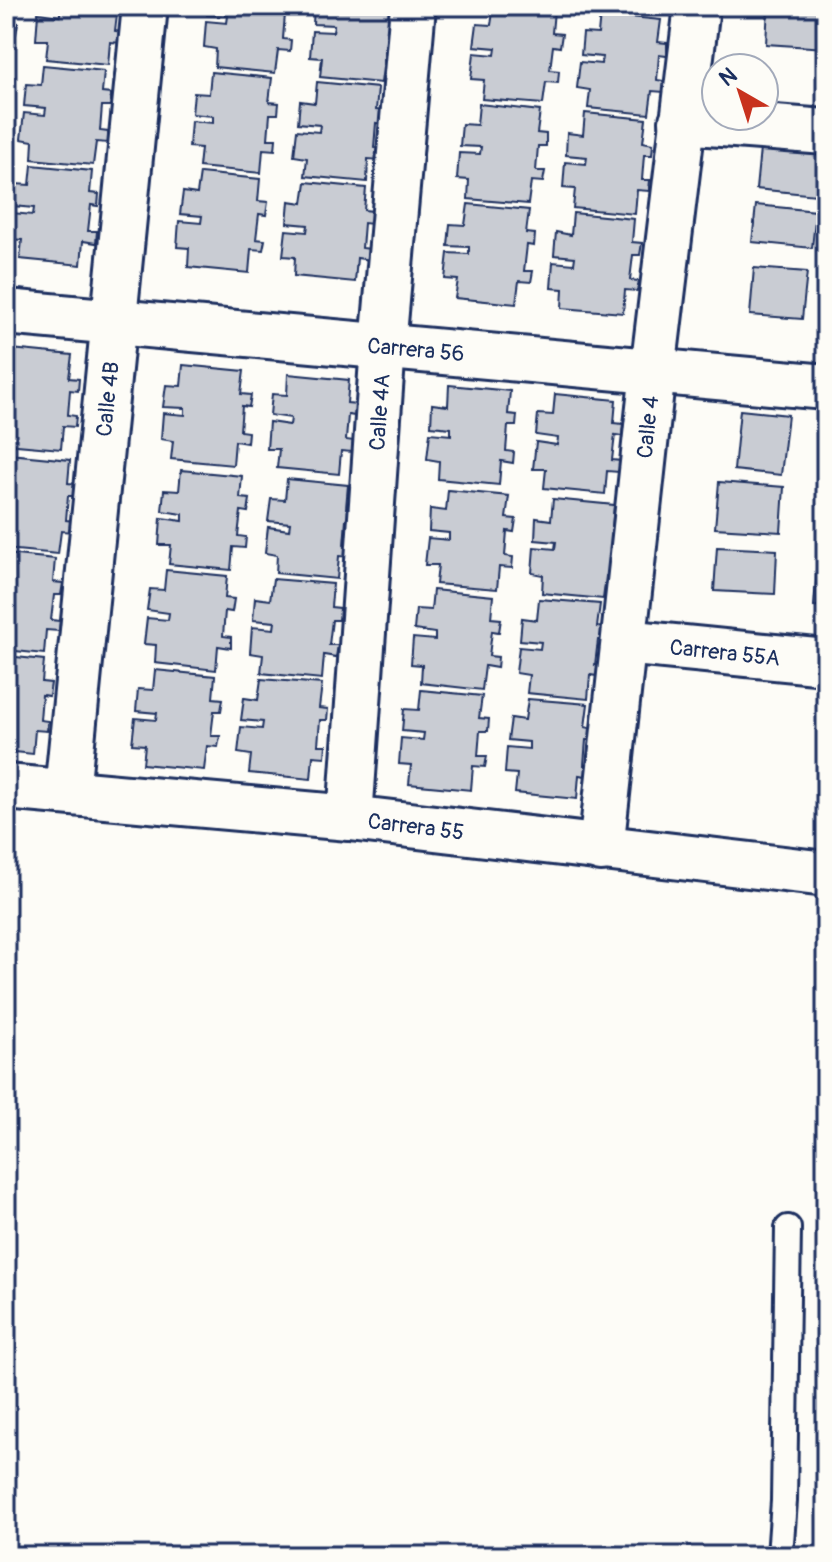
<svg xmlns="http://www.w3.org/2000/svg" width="832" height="1562" viewBox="0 0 832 1562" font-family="Pangolin,sans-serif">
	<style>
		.building { fill: #c9ccd3; stroke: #1b2f5e; stroke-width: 2 }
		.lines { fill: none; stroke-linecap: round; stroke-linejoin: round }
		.service-casing { stroke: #1b2f5e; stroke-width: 30 }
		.minor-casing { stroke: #1b2f5e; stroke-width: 50 }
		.service { stroke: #fdfcf7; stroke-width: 24 }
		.minor { stroke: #fdfcf7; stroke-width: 44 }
		.labels { text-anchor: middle; stroke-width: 7; stroke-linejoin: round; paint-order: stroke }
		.street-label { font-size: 22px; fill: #1b2f5e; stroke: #fdfcf7 }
	</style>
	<rect width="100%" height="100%" fill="#fdfcf7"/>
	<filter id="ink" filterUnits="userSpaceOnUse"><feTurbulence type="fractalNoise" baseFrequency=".0125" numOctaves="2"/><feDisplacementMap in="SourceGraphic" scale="16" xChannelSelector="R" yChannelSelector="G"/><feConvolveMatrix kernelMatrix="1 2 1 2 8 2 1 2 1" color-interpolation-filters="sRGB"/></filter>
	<g filter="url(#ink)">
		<g class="building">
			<polygon points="6,6 10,6 9,22 18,23 16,34 6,33"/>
			<polygon points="39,6 125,6 118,6 115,31 123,32 122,43 110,42 108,65 46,59 48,40 36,40 38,13 60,16 60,9"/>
			<polygon points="207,6 294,6 292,15 285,14 283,39 291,40 290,51 278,50 275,73 215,67 216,49 204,47 206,21 227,23 228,16 207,15"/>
			<polygon points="314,6 391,6 390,11 400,12 396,60 384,59 381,83 320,77 322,58 310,57 312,31 333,32 334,25 313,24"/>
			<polygon points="494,6 554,10 552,33 562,34 560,47 553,46 550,70 559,71 558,83 546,82 543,104 482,99 484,80 471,79 474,53 495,55 496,48 474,46 477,24 491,25"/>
			<polygon points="768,6 826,6 826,48 766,44"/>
			<polygon points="600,14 661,20 658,42 667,43 667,56 659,55 657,80 664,81 664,92 652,91 649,114 588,108 590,90 577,88 580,62 601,64 602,57 581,55 583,33 598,34"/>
			<polygon points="43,65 104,71 102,93 111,94 110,106 102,106 100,131 108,132 108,143 96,142 93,165 32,159 33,141 21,139 24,113 45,115 46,108 24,106 26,84 41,85"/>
			<polygon points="211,72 272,78 269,102 279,103 278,114 270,114 268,139 276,139 275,150 263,149 261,173 199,167 201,148 189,147 191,121 213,123 213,116 192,114 194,93 209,94"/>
			<polygon points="317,82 378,88 376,110 385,111 383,124 376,123 374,148 382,149 381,160 368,159 367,182 305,176 307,158 294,156 297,130 319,132 320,125 298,123 300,101 315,103"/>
			<polygon points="479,104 540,111 537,133 546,134 546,146 538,146 536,171 545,171 543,182 531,181 528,204 468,199 469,180 457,179 459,153 480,154 481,147 460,146 462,124 477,125"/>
			<polygon points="585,113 646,119 643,142 653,144 652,155 644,155 642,180 650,180 649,191 637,190 635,214 573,208 575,189 563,188 565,162 586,164 587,157 566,155 567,133 583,135"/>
			<polygon points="760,149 820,155 816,195 756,189"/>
			<polygon points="32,165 92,171 90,193 99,194 98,206 91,205 88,231 97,231 96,243 83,241 81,265 20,259 22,240 9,239 12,213 33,215 34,208 13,206 15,184 30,185"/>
			<polygon points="200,173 260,179 258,201 268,202 266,215 259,214 256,239 265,240 263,250 251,249 249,273 188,267 189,248 177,247 179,221 201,223 202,216 180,214 183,192 197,194"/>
			<polygon points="306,182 366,188 364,210 373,211 372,224 364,223 362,248 370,249 370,260 357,258 355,282 294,276 295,257 283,256 286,230 307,232 308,225 287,223 289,201 303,203"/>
			<polygon points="468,204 529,210 526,233 535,234 534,246 527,245 524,271 533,271 531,282 519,281 516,304 455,298 458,280 445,279 448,253 469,254 469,247 448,246 450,224 465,225"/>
			<polygon points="756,205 816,211 812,248 752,242"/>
			<polygon points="573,213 634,219 632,242 642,243 640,255 633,255 630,280 639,281 637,291 625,290 623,313 562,308 563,289 551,288 553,262 574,264 575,257 554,255 556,232 571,235"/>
			<polygon points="754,268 807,272 802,319 750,315"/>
			<polygon points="11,349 72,355 69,378 79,379 78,391 70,390 68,415 76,416 75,427 63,426 61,449 6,444 6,399 12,399 13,392 6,392 6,370 9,370"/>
			<polygon points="183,365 244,371 241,394 251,395 249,407 242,406 240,431 248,432 247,443 235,441 233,465 171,459 173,441 161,439 163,413 185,415 185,408 163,407 166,385 181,386"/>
			<polygon points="288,374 349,380 347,403 357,404 355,416 348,415 346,440 354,441 352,452 341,451 339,474 277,468 279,449 267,449 269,422 290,425 291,418 270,415 272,394 287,395"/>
			<polygon points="449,385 510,391 508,414 517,415 516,426 508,426 506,451 514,452 513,463 501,461 499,485 438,479 439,461 427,459 430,433 451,435 451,428 431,426 432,404 448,406"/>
			<polygon points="555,394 616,400 614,423 623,424 622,436 615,435 612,460 621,461 619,472 607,471 605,494 544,488 546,469 533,469 536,442 557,445 558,438 536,435 538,414 553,415"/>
			<polygon points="740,410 788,415 781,475 734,470"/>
			<polygon points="9,454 70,460 68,483 77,484 76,496 68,496 66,520 75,521 73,532 61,531 58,554 6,549 6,504 11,504 11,497 6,497"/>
			<polygon points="181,470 242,476 240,498 250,499 248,512 241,511 238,536 246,537 245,548 233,547 231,570 169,564 171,545 159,545 161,518 183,521 183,514 162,511 164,490 179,491"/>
			<polygon points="287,479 348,485 346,508 355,509 353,521 346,520 344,545 352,546 351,557 339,556 337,579 276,573 277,555 265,553 268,527 289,530 290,523 268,521 271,499 285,500"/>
			<polygon points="719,482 784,487 781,532 715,528"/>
			<polygon points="448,490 509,496 506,518 516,519 514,532 507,531 505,556 513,557 512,568 499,567 497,589 436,584 438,565 425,565 428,538 449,540 449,533 429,531 430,509 446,511"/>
			<polygon points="553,499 614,505 612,528 622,529 618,577 606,576 603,599 542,593 543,575 532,573 534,547 555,549 556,542 535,540 536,518 551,520"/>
			<polygon points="820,530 826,530 826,607 814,606"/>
			<polygon points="717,547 777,550 775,594 714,591"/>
			<polygon points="6,554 55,559 53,582 63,583 61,595 54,595 51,620 60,621 59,631 46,630 44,654 6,650"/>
			<polygon points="166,570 227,576 225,598 234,599 232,612 225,611 223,636 231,637 231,648 218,646 216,670 155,663 156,645 144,644 147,618 168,620 169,613 147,610 150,589 164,590"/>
			<polygon points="273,579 333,584 331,607 340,608 339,620 332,620 329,645 338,645 336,657 324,655 322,679 261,673 263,655 250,653 252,627 274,629 275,622 253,620 255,598 270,600"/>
			<polygon points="433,590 493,596 491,618 501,619 499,632 492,631 489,656 498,657 497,668 485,666 482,690 421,683 422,665 411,664 413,638 435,640 435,633 414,630 416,609 431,610"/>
			<polygon points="539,599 600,604 597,627 606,628 605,640 598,640 595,665 604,665 603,677 590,675 588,699 527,693 529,675 516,673 519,647 540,649 541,642 520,640 522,618 537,620"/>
			<polygon points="6,656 44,660 42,682 51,683 49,696 42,695 40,720 48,721 47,731 35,730 33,754 6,751"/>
			<polygon points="155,670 215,676 213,698 223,699 221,711 214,711 211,736 220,736 218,747 207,746 204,770 143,764 145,745 132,744 135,718 156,720 157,713 136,711 138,689 153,690"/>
			<polygon points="261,679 322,684 319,708 328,709 327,720 320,720 318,745 326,745 325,757 313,756 311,779 249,773 251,755 238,753 241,727 262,729 263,722 241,720 244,698 258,700"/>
			<polygon points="421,690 482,696 479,718 489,719 488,731 480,731 478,756 487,756 485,767 473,766 471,790 409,784 411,765 399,764 401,738 423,740 424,733 402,731 404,709 419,710"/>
			<polygon points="528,699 588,704 585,727 595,729 594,740 586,740 584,765 592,765 592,777 579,775 577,799 515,793 517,774 505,773 507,747 529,749 529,742 508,740 511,718 525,720"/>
		</g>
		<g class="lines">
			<defs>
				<polyline id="service" points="780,1556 784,1501 788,1228"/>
				<g id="minor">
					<polyline points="682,121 826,132"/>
					<polyline points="6,312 826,387"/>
					<polyline points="624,642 826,662"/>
					<polyline points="6,787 350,818 826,874"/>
					<polyline points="67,792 145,6"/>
					<polyline points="350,818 383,346 413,6"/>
					<polyline points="601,849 653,371 697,6"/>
				</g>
			</defs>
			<use href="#service" class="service-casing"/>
			<use href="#minor" class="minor-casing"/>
			<use href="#service" class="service"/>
			<use href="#minor" class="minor"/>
		</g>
	</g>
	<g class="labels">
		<g class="street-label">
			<text transform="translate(416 349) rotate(5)" y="8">Carrera 56</text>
			<text transform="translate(107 399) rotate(-84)" y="8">Calle 4B</text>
			<text transform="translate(379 412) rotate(-86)" y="8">Calle 4A</text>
			<text transform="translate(647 427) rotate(-84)" y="8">Calle 4</text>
			<text transform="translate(725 652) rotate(6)" y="8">Carrera 55A</text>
			<text transform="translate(416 826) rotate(7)" y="8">Carrera 55</text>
		</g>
	</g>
	<rect width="832" height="1562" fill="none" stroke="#fdfcf7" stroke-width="32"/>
	<rect x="16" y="16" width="800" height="1530" fill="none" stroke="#1b2f5e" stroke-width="3" filter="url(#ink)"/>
	<g transform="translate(740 92) rotate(321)"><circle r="38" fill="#fdfcf7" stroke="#a3aaba" stroke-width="2"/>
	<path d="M0-6L14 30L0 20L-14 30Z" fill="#c8321e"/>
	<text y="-12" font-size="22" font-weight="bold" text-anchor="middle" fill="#1b2f5e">N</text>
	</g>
</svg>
